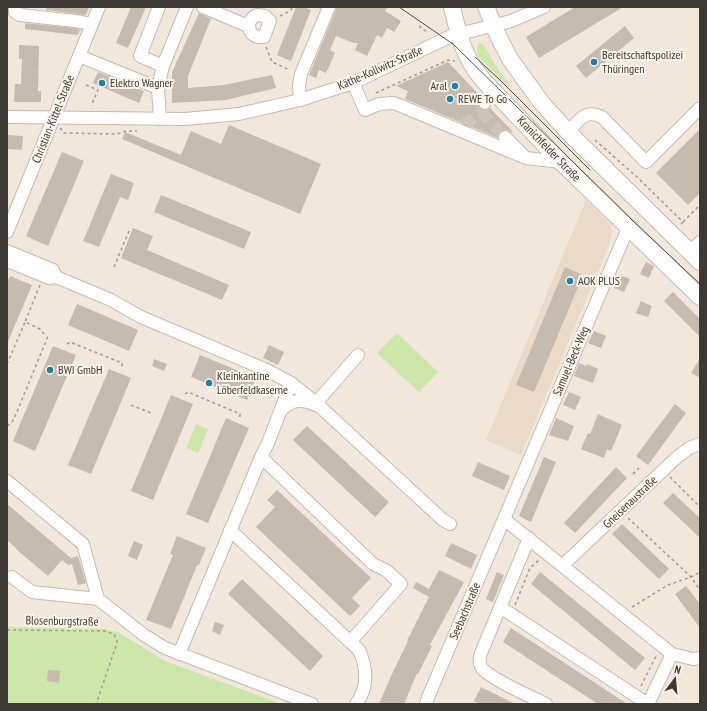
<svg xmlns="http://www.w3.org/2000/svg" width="707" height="711" viewBox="0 0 707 711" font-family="'PT Sans Narrow',sans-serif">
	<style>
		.built { fill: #eadac7 }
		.green { fill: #cde6a9 }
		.building { fill: #c5bbaf }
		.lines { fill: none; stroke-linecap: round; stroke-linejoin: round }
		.minor-tunnel { stroke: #cec4ba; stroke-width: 12; stroke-dasharray: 12 6; stroke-linecap: butt }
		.minor-casing { stroke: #c5bbaf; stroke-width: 14 }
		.major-casing { stroke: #c5bbaf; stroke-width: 18 }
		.path { stroke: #a49c93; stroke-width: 1.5; stroke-dasharray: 3 3; stroke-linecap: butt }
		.minor { stroke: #fff; stroke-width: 12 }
		.major { stroke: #fff; stroke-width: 16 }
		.tram { stroke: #524d47; stroke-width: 1 }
		.poi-dot { fill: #2081ad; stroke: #fdf5eb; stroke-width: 1.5 }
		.labels { text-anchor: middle; stroke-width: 4; stroke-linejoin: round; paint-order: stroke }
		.poi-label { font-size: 12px; fill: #3d3934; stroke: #fdf5eb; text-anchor: start }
		.street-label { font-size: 12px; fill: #3d3934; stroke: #fdf5eb }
	</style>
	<rect width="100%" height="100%" fill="#f2e7db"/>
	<polygon class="built" points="586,200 610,224 612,230 610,243 521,455 486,440"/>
	<g class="green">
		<polygon points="479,43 483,44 500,72 510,85 509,87 478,56 477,50"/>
		<polygon points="397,333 438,372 419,392 377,353"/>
		<polygon points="196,424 208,429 198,453 186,448"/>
		<polygon points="7,627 103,629 118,632 165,661 282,704 7,704"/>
	</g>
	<g class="building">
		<polygon points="47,7 89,7 86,15 46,10"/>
		<polygon points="131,7 146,7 128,48 116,43"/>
		<polygon points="296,7 303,7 311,10 291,61 277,55"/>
		<polygon points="337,7 388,7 385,11 401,21 394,32 387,28 382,38 377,35 367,56 355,50 358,43 354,43 336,36 330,50 335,53 326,73 319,70 316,78 309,75"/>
		<polygon points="575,7 623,7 539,58 526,37"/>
		<polygon points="199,13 211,19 188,76 188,88 224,85 272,75 276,88 226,100 172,103 172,72"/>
		<polygon points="25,23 74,28 80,30 78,35 25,29"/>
		<polygon points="625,26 634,38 586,78 576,66"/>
		<polygon points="19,45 39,46 38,91 41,91 41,102 14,102 15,84 21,84 22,59 19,59"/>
		<polygon points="448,62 480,96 478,104 479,108 486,110 490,108 513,132 511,133 507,130 503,130 499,132 498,138 405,99 408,91 396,86"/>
		<polygon points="98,72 144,91 139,103 93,83"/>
		<polygon points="229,125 321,164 300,214 122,139 125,132 181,155 191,131 221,144"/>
		<polygon points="700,129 700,193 688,205 656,173"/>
		<polygon points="7,135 23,136 22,150 7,149"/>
		<polygon points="62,152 84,161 48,246 26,236"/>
		<polygon points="111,174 134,183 128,200 120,197 99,247 83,241"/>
		<polygon points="161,195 251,232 244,249 154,212"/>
		<polygon points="133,228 153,236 147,250 229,285 222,300 121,258"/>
		<polygon points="646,262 654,266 649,278 640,274"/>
		<polygon points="565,267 583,275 534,392 516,385"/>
		<polygon points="619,275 630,279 624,292 614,288 614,286 613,285 616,277 618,277"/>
		<polygon points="10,276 32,285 7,344 7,282"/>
		<polygon points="673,292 700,319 700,337 664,301"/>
		<polygon points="641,301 652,306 648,317 636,313"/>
		<polygon points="77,304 138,330 129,351 68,325"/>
		<polygon points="594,331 606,336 601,348 588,343"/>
		<polygon points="269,345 284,352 278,365 263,358"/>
		<polygon points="53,346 76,355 35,451 13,441"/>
		<polygon points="200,355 256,378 247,400 191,377"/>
		<polygon points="700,358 700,378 691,373"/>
		<polygon points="154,359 167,364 164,371 152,366"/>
		<polygon points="579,363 586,366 587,364 598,369 593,383 574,376"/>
		<polygon points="109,369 131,378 91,474 68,465"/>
		<polygon points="569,392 581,397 575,410 563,405"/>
		<polygon points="171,395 193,404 153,500 131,491"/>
		<polygon points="675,404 686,413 648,465 636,456"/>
		<polygon points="598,414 622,425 611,451 607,449 604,458 581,449 588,433 590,434"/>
		<polygon points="226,418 249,428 208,523 186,514"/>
		<polygon points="556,418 574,426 568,441 549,435"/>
		<polygon points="307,426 389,502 375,517 293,440"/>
		<polygon points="544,457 556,462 531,522 519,516"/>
		<polygon points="478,462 510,476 504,490 472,476"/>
		<polygon points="616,467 627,478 575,533 564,523"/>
		<polygon points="277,490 371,578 352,598 360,606 350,616 256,527 275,507 267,500"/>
		<polygon points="673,493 700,518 700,538 663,503"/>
		<polygon points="7,504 71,558 78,556 86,583 78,585 72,564 68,565 62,560 48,576 16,549 17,549 7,540"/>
		<polygon points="622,524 669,569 659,579 612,534"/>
		<polygon points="177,536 206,548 199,565 197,565 171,629 146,620 173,555 170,554"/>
		<polygon points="134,541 143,545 137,560 128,556"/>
		<polygon points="451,543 477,555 471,569 445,556"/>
		<polygon points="439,570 464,582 430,645 432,646 418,674 417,673 404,704 379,704 392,674 408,641 407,641 429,597 413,588 416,582 429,589"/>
		<polygon points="497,572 504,575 493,602 486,599"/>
		<polygon points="540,572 645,658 635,670 531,584"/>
		<polygon points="242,579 323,656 310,671 228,594"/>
		<polygon points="686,586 700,604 700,628 675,594"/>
		<polygon points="215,622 224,625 220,635 212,631"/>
		<polygon points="511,628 600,686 627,704 598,704 503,642"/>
		<polygon points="48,670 60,671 59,683 47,681"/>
		<polygon points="481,687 515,704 480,704 474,701"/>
	</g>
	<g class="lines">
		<g class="minor-tunnel">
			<polyline points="481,112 505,137"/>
			<polyline points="464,125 481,112 483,106"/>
		</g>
		<defs>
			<g id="minor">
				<polyline points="15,7 15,12 20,15 75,21 92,24"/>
				<polyline points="159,7 140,56 163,66"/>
				<polyline points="203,7 248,26"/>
				<path d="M257 15 265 16 270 21 264 37C249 40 243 21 257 15Z"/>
				<polyline points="79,56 158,88"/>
				<polyline points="353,83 365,110 379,104 394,103 526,158 561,162"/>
				<polyline points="300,100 299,85 301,74 329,7"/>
				<polyline points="485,103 491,89"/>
				<polyline points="7,117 185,119 239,114 300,100 353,83 451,36 511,21 544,7"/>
				<polyline points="160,119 158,88 163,66 187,7"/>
				<path d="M568 132C580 120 584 109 602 117L646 162 700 108"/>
				<polyline points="505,137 523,155"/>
				<polyline points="7,232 99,7"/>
				<polyline points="7,251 53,270 56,277"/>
				<polyline points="690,252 700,242"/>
				<polyline points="7,261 49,278 56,277 111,300 141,317 269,371 291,383 316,403 443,520 450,524"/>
				<polyline points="316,403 358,355"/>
				<path d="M280 412C289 400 301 398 315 405"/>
				<polyline points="261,457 373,564 387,571 401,584 351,641"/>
				<polyline points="7,481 83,544 98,599"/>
				<polyline points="504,519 672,654 693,659 700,658"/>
				<path d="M230 530 359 650C367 668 369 687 356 704"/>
				<path d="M529 538 481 653C479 659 479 664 482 668 490 679 532 697 546 704"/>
				<polyline points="563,565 675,459 689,448 700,444"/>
				<polyline points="12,577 32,592 98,599 144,635 165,648 312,704"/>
				<polyline points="500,607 648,704"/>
				<polyline points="179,654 261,457 268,443 291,383"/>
				<polyline points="426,704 429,695 628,228"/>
				<polyline points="648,704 672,654"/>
			</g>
			<g id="major">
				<path d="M452 7C459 36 463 56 483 80L561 162 700 297"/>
				<polyline points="486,7 499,38 510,59 541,102 568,132 700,262"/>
			</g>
		</defs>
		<use href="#minor" class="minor-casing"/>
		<use href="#major" class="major-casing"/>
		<g class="path">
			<polyline points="280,16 290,11 293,7"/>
			<polyline points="419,26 428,33"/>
			<polyline points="266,47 272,62 290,70"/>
			<polyline points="86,85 98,90 91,106"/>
			<polyline points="376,93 448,60 455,61"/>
			<polyline points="60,128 64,133 117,134 126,131 137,131"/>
			<polyline points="595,140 637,177 683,222 680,225"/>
			<polyline points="683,222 700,205"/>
			<polyline points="114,267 129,231"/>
			<polyline points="40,285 25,322 40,329 44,334"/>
			<polyline points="67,344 70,342 122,363 122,368"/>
			<polyline points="7,364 25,322"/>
			<polyline points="185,394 188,392 240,414 240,418"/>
			<polyline points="131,405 151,413"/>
			<polyline points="7,426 12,422 17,412 48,336"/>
			<polyline points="633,474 639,468"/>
			<polyline points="670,477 700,507"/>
			<polyline points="628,518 691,577 700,590"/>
			<polyline points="515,605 530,568 539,560"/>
			<polyline points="632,607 668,585 691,577 700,572"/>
			<polyline points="7,630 105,631 114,634 117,641 116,646 96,704"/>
			<polyline points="641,686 656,656"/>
		</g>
		<use href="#minor" class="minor"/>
		<use href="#major" class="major"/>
		<g class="tram">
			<polyline points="399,7 453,44 634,222 700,284"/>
			<polyline points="475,57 499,79 590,170"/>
		</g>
	</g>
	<g class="poi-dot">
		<circle cx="594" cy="62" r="4"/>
		<circle cx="102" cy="83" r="4"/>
		<circle cx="455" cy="86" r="4"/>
		<circle cx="450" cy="99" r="4"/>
		<circle cx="570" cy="281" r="4"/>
		<circle cx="50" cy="370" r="4"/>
		<circle cx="209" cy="383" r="4"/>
	</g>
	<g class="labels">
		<g class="poi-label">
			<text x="602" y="59">Bereitschaftspolizei<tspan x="602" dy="14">Thüringen</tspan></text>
			<text x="110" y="87">Elektro Wagner</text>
			<text x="447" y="90" text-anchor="end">Aral</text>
			<text x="458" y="103">REWE To Go</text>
			<text x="578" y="285">AOK PLUS</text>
			<text x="58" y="374">BWI GmbH</text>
			<text x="217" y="380">Kleinkantine<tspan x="217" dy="14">Löberfeldkaserne</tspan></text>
		</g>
		<g class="street-label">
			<text transform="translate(380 68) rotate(-24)" y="4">Käthe-Kollwitz-Straße</text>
			<text transform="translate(53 119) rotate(-68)" y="4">Christian-Kittel-Straße</text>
			<text transform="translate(549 149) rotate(46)" y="4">Kranichfelder Straße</text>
			<text transform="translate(571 361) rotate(-67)" y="4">Samuel-Beck-Weg</text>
			<text transform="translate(630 502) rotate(-44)" y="4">Gneisenaustraße</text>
			<text transform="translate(465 611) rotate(-67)" y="4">Seebachstraße</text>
			<text transform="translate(62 621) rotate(1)" y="4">Blosenburgstraße</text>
		</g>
	</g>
	<rect width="707" height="711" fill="none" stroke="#3d3934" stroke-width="16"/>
	<g transform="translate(675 679) rotate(16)" stroke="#fdf5eb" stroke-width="3" paint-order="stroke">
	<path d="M0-3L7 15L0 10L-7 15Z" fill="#3d3934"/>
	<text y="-6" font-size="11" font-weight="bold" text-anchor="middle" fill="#3d3934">N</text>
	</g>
</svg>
